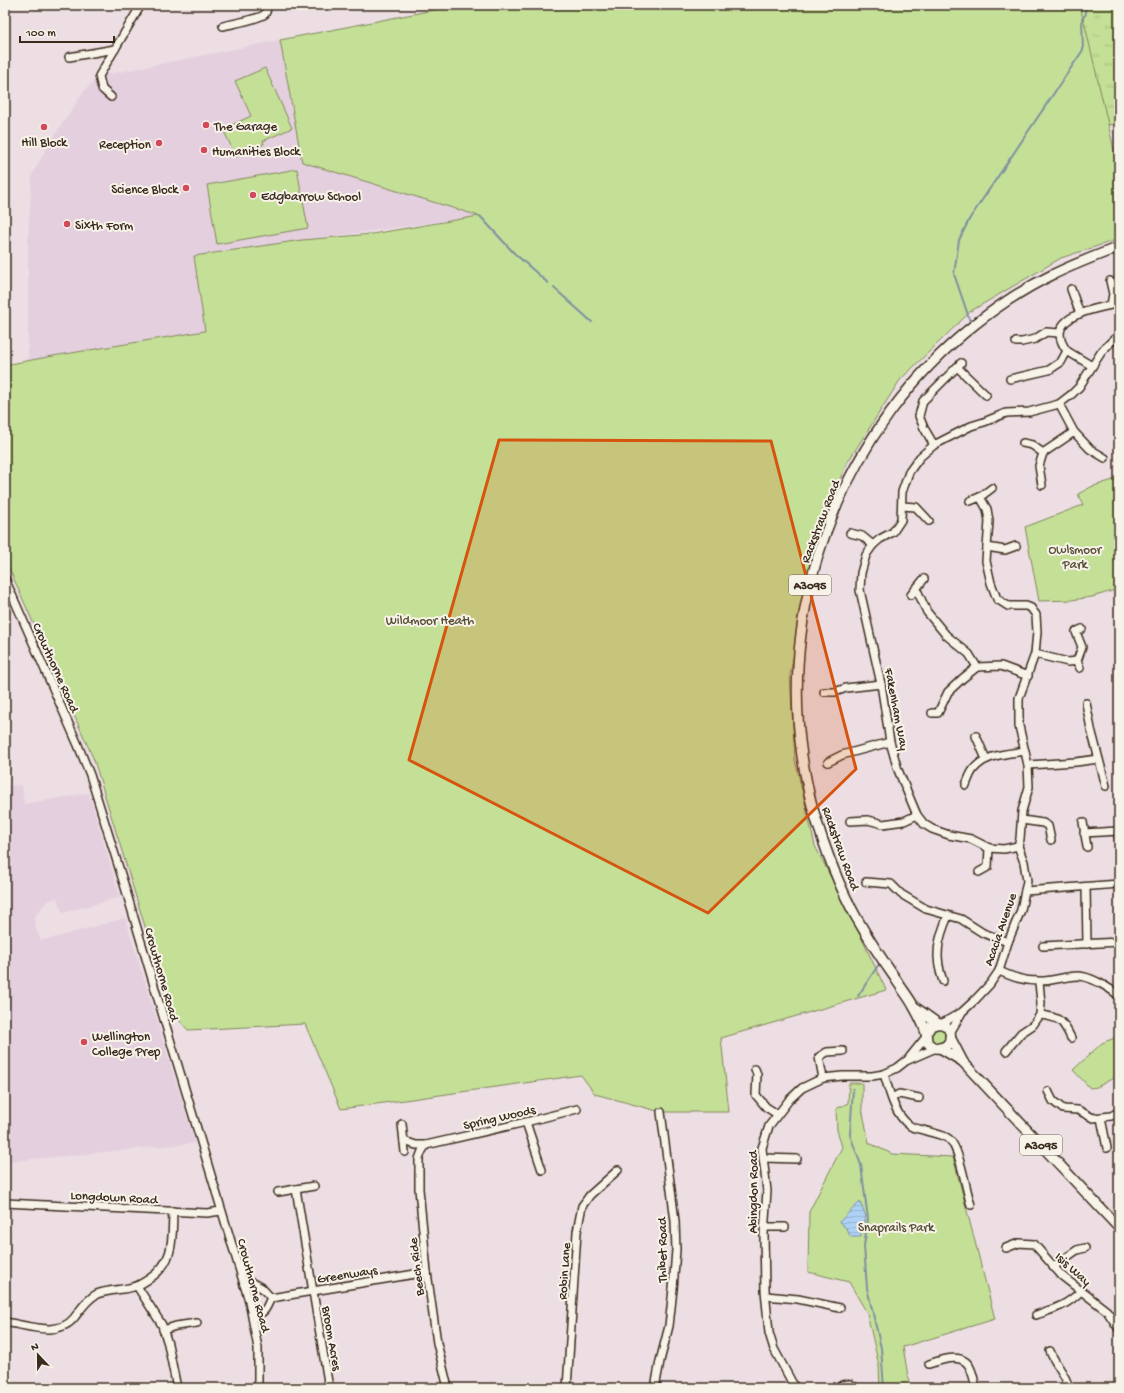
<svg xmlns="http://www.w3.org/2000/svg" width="1124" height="1393" viewBox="0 0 1124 1393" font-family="'Gochi Hand',sans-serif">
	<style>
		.built { fill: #e4cfdf }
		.grass { fill: url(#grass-tufts); stroke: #80855a }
		.park { fill: #c4e097; stroke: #80855a }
		.water { fill: url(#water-rules); stroke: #808fa0 }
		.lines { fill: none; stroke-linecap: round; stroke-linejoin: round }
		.stream { stroke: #808fa0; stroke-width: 2 }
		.minor-casing { stroke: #3b2a1e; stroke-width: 10 }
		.major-casing { stroke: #3b2a1e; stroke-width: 12 }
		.minor { stroke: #f7f3e8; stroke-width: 7 }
		.major { stroke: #f7f3e8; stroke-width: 9 }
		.marked { fill: #d7540e; fill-opacity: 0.2; stroke: #d7540e; stroke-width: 3; stroke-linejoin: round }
		.poi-dot { fill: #d1495b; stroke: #f7f3e8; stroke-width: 1.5 }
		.labels { text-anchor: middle; stroke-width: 4; stroke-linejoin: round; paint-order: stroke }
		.shield { fill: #f7f3e8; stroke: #73665b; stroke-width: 1 }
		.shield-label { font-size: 12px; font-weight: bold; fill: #3b2a1e }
		.poi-label { font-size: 13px; fill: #3b2a1e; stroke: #f7f3e8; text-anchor: start }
		.street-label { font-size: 13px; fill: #3b2a1e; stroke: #f7f3e8 }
		.park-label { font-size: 13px; fill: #564e36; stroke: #f7f3e8 }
	</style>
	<defs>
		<pattern id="grass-tufts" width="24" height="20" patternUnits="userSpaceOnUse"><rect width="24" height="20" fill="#c4e097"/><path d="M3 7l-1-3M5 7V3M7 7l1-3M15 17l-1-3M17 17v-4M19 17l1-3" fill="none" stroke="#a9c082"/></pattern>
		<pattern id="water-rules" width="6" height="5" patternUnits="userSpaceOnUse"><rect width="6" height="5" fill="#aed2f6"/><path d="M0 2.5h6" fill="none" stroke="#97b4d2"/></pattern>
	</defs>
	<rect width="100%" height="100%" fill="#ecdee3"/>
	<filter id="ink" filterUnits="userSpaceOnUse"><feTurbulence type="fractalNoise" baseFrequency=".025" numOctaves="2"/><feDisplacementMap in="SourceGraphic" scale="8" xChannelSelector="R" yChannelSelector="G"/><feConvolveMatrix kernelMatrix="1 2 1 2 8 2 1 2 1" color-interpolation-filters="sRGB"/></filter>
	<g filter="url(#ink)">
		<g class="built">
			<polygon points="451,6 479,216 194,256 206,331 28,360 28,238 32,175 47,147 84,91 99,76"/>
			<polygon points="22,785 24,804 89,793 120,897 63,913 57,898 47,901 34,918 37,932 41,940 50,939 125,918 195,1143 5,1162 5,786"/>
		</g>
		<g class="grass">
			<polygon points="1078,5 1119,5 1119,123 1108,125"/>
			<circle cx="938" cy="1036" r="8"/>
		</g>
		<g class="park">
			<polygon points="459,5 1079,5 1084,21 1119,171 1119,239 1061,258 971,311 900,380 847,463 816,534 790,675 795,760 815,846 854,922 886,990 721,1038 729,1112 661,1112 595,1094 581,1075 341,1109 305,1024 188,1030 171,1011 94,760 5,559 5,365 53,356 205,331 194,256 302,240 372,234 479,216 302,162 280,40"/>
			<polygon points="265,68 292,128 263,141 264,144 236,157 223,129 251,116 235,81"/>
			<polygon points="297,169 308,228 217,244 207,185"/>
			<polygon points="1119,478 1119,589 1092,597 1072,600 1039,601 1025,527 1083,505 1078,494 1091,487"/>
			<polygon points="1117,1037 1119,1037 1119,1075 1097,1087 1090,1088 1073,1070 1102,1043"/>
			<polygon points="849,1083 862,1083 862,1108 869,1143 892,1154 953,1157 995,1319 903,1347 910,1388 880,1388 879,1366 867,1313 849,1282 808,1272 809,1212 842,1147 837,1130 836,1109 848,1103"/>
		</g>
		<polygon class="water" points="860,1202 866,1217 861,1228 861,1237 851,1237 845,1227 839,1222"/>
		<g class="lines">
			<g class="stream">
				<polyline points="480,216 514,253 548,283"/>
				<polyline points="554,288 592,322"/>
				<polyline points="970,323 970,321 954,274 959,240 970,218 1083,50 1082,19 1086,14 1084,5"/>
				<polyline points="858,996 879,964"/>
				<polyline points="853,1089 850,1135 861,1165 868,1219 864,1246 867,1288 881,1348 884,1388"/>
			</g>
			<defs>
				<g id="minor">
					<path d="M223 26C231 24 260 19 265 14 267 11 267 8 267 5"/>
					<polyline points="69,57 115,49"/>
					<polyline points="111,97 102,89 99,76 141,5"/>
					<polyline points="1071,289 1080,314"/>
					<polyline points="1016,342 1022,342 1035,339 1046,332 1059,333"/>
					<polyline points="1067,351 1092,366"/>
					<polyline points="957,367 986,395"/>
					<path d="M1010 379 1049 370 1061 362 1067 351C1043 319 1087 310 1111 305L1113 294 1110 281"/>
					<polyline points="1059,404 1074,432 1090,449 1105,458"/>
					<polyline points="1023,443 1032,445 1043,453"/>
					<polyline points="934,445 924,428 919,416 923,401 961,363"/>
					<polyline points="1042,485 1039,466 1043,453 1074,432"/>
					<polyline points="980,497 992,488"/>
					<polyline points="902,506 916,507 929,521"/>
					<polyline points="850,533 862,536 873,545"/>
					<polyline points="987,547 1005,550 1016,546"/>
					<polyline points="5,579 78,745 90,775 124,884 163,1016 249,1301 258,1348 258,1388"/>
					<polyline points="916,588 927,612 946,635 969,654 977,667"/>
					<polyline points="911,595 924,579"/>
					<polyline points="1035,654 1068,662 1077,661"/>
					<polyline points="1080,668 1077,661 1082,647 1076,632 1082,629"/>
					<polyline points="824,692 835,692 846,688 881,684"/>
					<polyline points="1086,703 1091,729 1106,786"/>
					<polyline points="932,713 938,713 948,692 963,678 977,667 1001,666 1028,676"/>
					<polyline points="976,736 986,759"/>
					<polyline points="828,762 842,755 890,742"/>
					<polyline points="1028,765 1076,762 1098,759"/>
					<path d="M966 785C968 780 970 774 973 770 985 754 1007 754 1025 751"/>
					<polyline points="1022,820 1043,823 1048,826 1051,840"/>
					<polyline points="850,821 868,820 883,824 904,821 917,815"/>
					<polyline points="1083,822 1087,847"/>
					<polyline points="1084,833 1118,831 1119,840"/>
					<polyline points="1018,846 1004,849 989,848 971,839 949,835 932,829 924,824 917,815 898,770 890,742 881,684 860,590 861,573 866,555 873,545 880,539 893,532 901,520 902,492 909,472 920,457 934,445 971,426 984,422 1006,413 1029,412 1059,404 1072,394 1079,387 1102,351 1113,340 1119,336"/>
					<polyline points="979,872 988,867 989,848"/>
					<polyline points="866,882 891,884 901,894 926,909 961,919 983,933 1008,942"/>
					<polyline points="1086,887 1087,944"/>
					<polyline points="1025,891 1119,884"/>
					<polyline points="1043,946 1119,942"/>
					<path d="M999 971C1013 977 1023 981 1038 981 1051 982 1064 976 1078 976 1090 976 1110 988 1119 996"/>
					<path d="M943 981C934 956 938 939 948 916"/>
					<path d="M1040 1015C1060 1017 1063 1021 1071 1038"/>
					<polyline points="941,1024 962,1012 975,1000 990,984 999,971 1008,942 1021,910 1027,881 1024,862 1018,846 1020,839 1022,811 1029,787 1028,765 1019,726 1019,698 1035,654 1037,632 1036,615 1031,608 1026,606 1008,606 997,599 991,583 986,561 989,521 987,509 980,497 970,501"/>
					<polyline points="950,1033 961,1014"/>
					<polyline points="1006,1051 1021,1033 1033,1025 1040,1015 1041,1003 1039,982"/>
					<polyline points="909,1058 926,1037"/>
					<polyline points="755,1069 757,1074 756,1095 766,1107 777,1114"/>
					<path d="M884 1074C889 1090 894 1114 909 1125 912 1128 919 1129 923 1130 931 1133 942 1134 949 1139 960 1148 966 1191 971 1205"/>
					<polyline points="823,1078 819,1057 827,1052 843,1051"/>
					<polyline points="1048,1091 1053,1101 1063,1109 1078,1110 1093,1118 1111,1116 1119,1112"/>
					<polyline points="892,1098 899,1094 919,1098"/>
					<polyline points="1101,1118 1107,1148"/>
					<polyline points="526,1122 542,1170"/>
					<polyline points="402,1124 405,1152"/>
					<polyline points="404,1141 416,1145 426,1145 526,1122 577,1109"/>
					<polyline points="426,1145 422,1151 419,1159 419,1189 427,1272 437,1343 448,1388"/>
					<polyline points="763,1158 797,1159"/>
					<polyline points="296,1189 329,1388"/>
					<polyline points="278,1192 314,1186"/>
					<polyline points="5,1203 207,1213 221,1211"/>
					<polyline points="764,1227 785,1227"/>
					<polyline points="1006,1248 1019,1243 1034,1244 1062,1276 1107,1311 1119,1329"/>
					<polyline points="1053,1267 1077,1250 1085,1248"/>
					<polyline points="244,1285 253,1283 262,1288 271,1298 427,1272"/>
					<polyline points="137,1286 162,1325 168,1344 177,1388"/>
					<polyline points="766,1296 798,1299 840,1308"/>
					<path d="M1036 1315C1056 1308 1066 1306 1081 1291"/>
					<path d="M253 1316C267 1312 265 1309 271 1298"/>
					<path d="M5 1322C26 1325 58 1338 74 1318 81 1309 87 1299 97 1294 107 1290 122 1290 133 1287 139 1286 144 1282 149 1279 175 1262 172 1239 173 1211"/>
					<polyline points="163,1330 176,1326 197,1323"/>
					<path d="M1050 1351C1055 1365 1065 1372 1069 1388"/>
					<path d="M929 1364C939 1361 956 1354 966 1362 972 1367 974 1380 976 1388"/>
					<polyline points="567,1388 577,1232 582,1206 590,1195 618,1170"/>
					<polyline points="655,1388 660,1361 669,1326 673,1289 676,1250 675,1221 661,1112"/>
					<polyline points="795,1388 774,1349 769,1333 765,1290 764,1234 767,1191 762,1148 769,1126 789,1100 802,1088 823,1078 842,1076 872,1076 884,1074 897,1068 906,1061 936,1048"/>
					<polyline points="840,1388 842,1385 850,1384 856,1388"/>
				</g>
				<g id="major">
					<polyline points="916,1008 937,1023"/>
					<path d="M926 1034 931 1026C952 1015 958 1047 939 1048 934 1049 931 1046 928 1043 926 1040 927 1036 926 1033 924 1026 918 1014 914 1007 909 997 901 988 895 978 881 958 868 938 856 917 837 883 824 846 813 809 808 792 805 774 802 756 778 595 847 426 974 325 998 306 1025 288 1052 275 1074 264 1096 256 1119 247"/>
					<polyline points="950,1037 963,1062 1119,1228"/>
					<polyline points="940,1048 962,1061"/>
				</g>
			</defs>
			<use href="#minor" class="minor-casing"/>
			<use href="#major" class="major-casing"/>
			<use href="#minor" class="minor"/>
			<use href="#major" class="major"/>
		</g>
	</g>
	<path class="marked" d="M499 440 771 441 856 769 708 913 409 760Z"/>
	<g class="poi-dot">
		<circle cx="206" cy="125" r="4"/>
		<circle cx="44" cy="127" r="4"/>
		<circle cx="159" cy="143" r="4"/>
		<circle cx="204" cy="150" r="4"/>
		<circle cx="186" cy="188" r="4"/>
		<circle cx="253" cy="195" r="4"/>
		<circle cx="67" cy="224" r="4"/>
		<circle cx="84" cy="1042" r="4"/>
	</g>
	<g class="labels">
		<g class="shield">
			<rect x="789" y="575" width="42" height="20" rx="3"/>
			<rect x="1020" y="1135" width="42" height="20" rx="3"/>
		</g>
		<g class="shield-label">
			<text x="810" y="589">A3095</text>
			<text x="1041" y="1149">A3095</text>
		</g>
		<g class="poi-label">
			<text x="214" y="130">The Garage</text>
			<text x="44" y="146" text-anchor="middle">Hill Block</text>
			<text x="151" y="148" text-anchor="end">Reception</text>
			<text x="212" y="155">Humanities Block</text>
			<text x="178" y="193" text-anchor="end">Science Block</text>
			<text x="261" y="200">Edgbarrow School</text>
			<text x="75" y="229">Sixth Form</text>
			<text x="92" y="1040">Wellington<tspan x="92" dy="15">College Prep</tspan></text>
		</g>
		<g class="street-label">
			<text transform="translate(819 521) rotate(-69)" y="5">Rackstraw Road</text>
			<text transform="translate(57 667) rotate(66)" y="5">Crowthorne Road</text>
			<text transform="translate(898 709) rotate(79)" y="5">Fakenham Way</text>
			<text transform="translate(842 848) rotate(70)" y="5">Rackstraw Road</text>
			<text transform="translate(999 929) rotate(-71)" y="5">Acacia Avenue</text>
			<text transform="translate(163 974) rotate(74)" y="5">Crowthorne Road</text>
			<text transform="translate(499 1116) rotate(-13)" y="5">Spring Woods</text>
			<text transform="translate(752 1192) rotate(-90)" y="5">Abingdon Road</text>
			<text transform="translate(114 1196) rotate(3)" y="5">Longdown Road</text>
			<text transform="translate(661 1250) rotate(-90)" y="5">Thibet Road</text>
			<text transform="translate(415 1267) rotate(-97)" y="5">Beech Ride</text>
			<text transform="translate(1074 1268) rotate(42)" y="5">Isis Way</text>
			<text transform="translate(563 1271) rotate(-86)" y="5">Robin Lane</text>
			<text transform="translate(347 1273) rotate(-9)" y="5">Greenways</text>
			<text transform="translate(255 1285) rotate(75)" y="5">Crowthorne Road</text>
			<text transform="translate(333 1338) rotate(80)" y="5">Broom Acres</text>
		</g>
		<g class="park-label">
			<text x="1075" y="553">Owlsmoor<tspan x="1075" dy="15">Park</tspan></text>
			<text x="430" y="624">Wildmoor Heath</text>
			<text x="896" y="1231">Snaprails Park</text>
		</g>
	</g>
	<rect width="1124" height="1393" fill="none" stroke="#f7f3e8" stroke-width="20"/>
	<rect x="10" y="10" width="1104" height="1373" fill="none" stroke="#3b2a1e" stroke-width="1.5" filter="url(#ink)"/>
	<g transform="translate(38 1355) rotate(338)" stroke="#f7f3e8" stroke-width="3" paint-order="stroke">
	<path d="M0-3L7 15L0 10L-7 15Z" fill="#3b2a1e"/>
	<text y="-6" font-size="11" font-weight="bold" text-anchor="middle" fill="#3b2a1e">N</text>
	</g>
	<path d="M20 36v6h94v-6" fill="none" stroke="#3b2a1e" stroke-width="2"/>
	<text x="26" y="36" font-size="12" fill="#3b2a1e" stroke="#f7f3e8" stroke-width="3" paint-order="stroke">100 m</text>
</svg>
